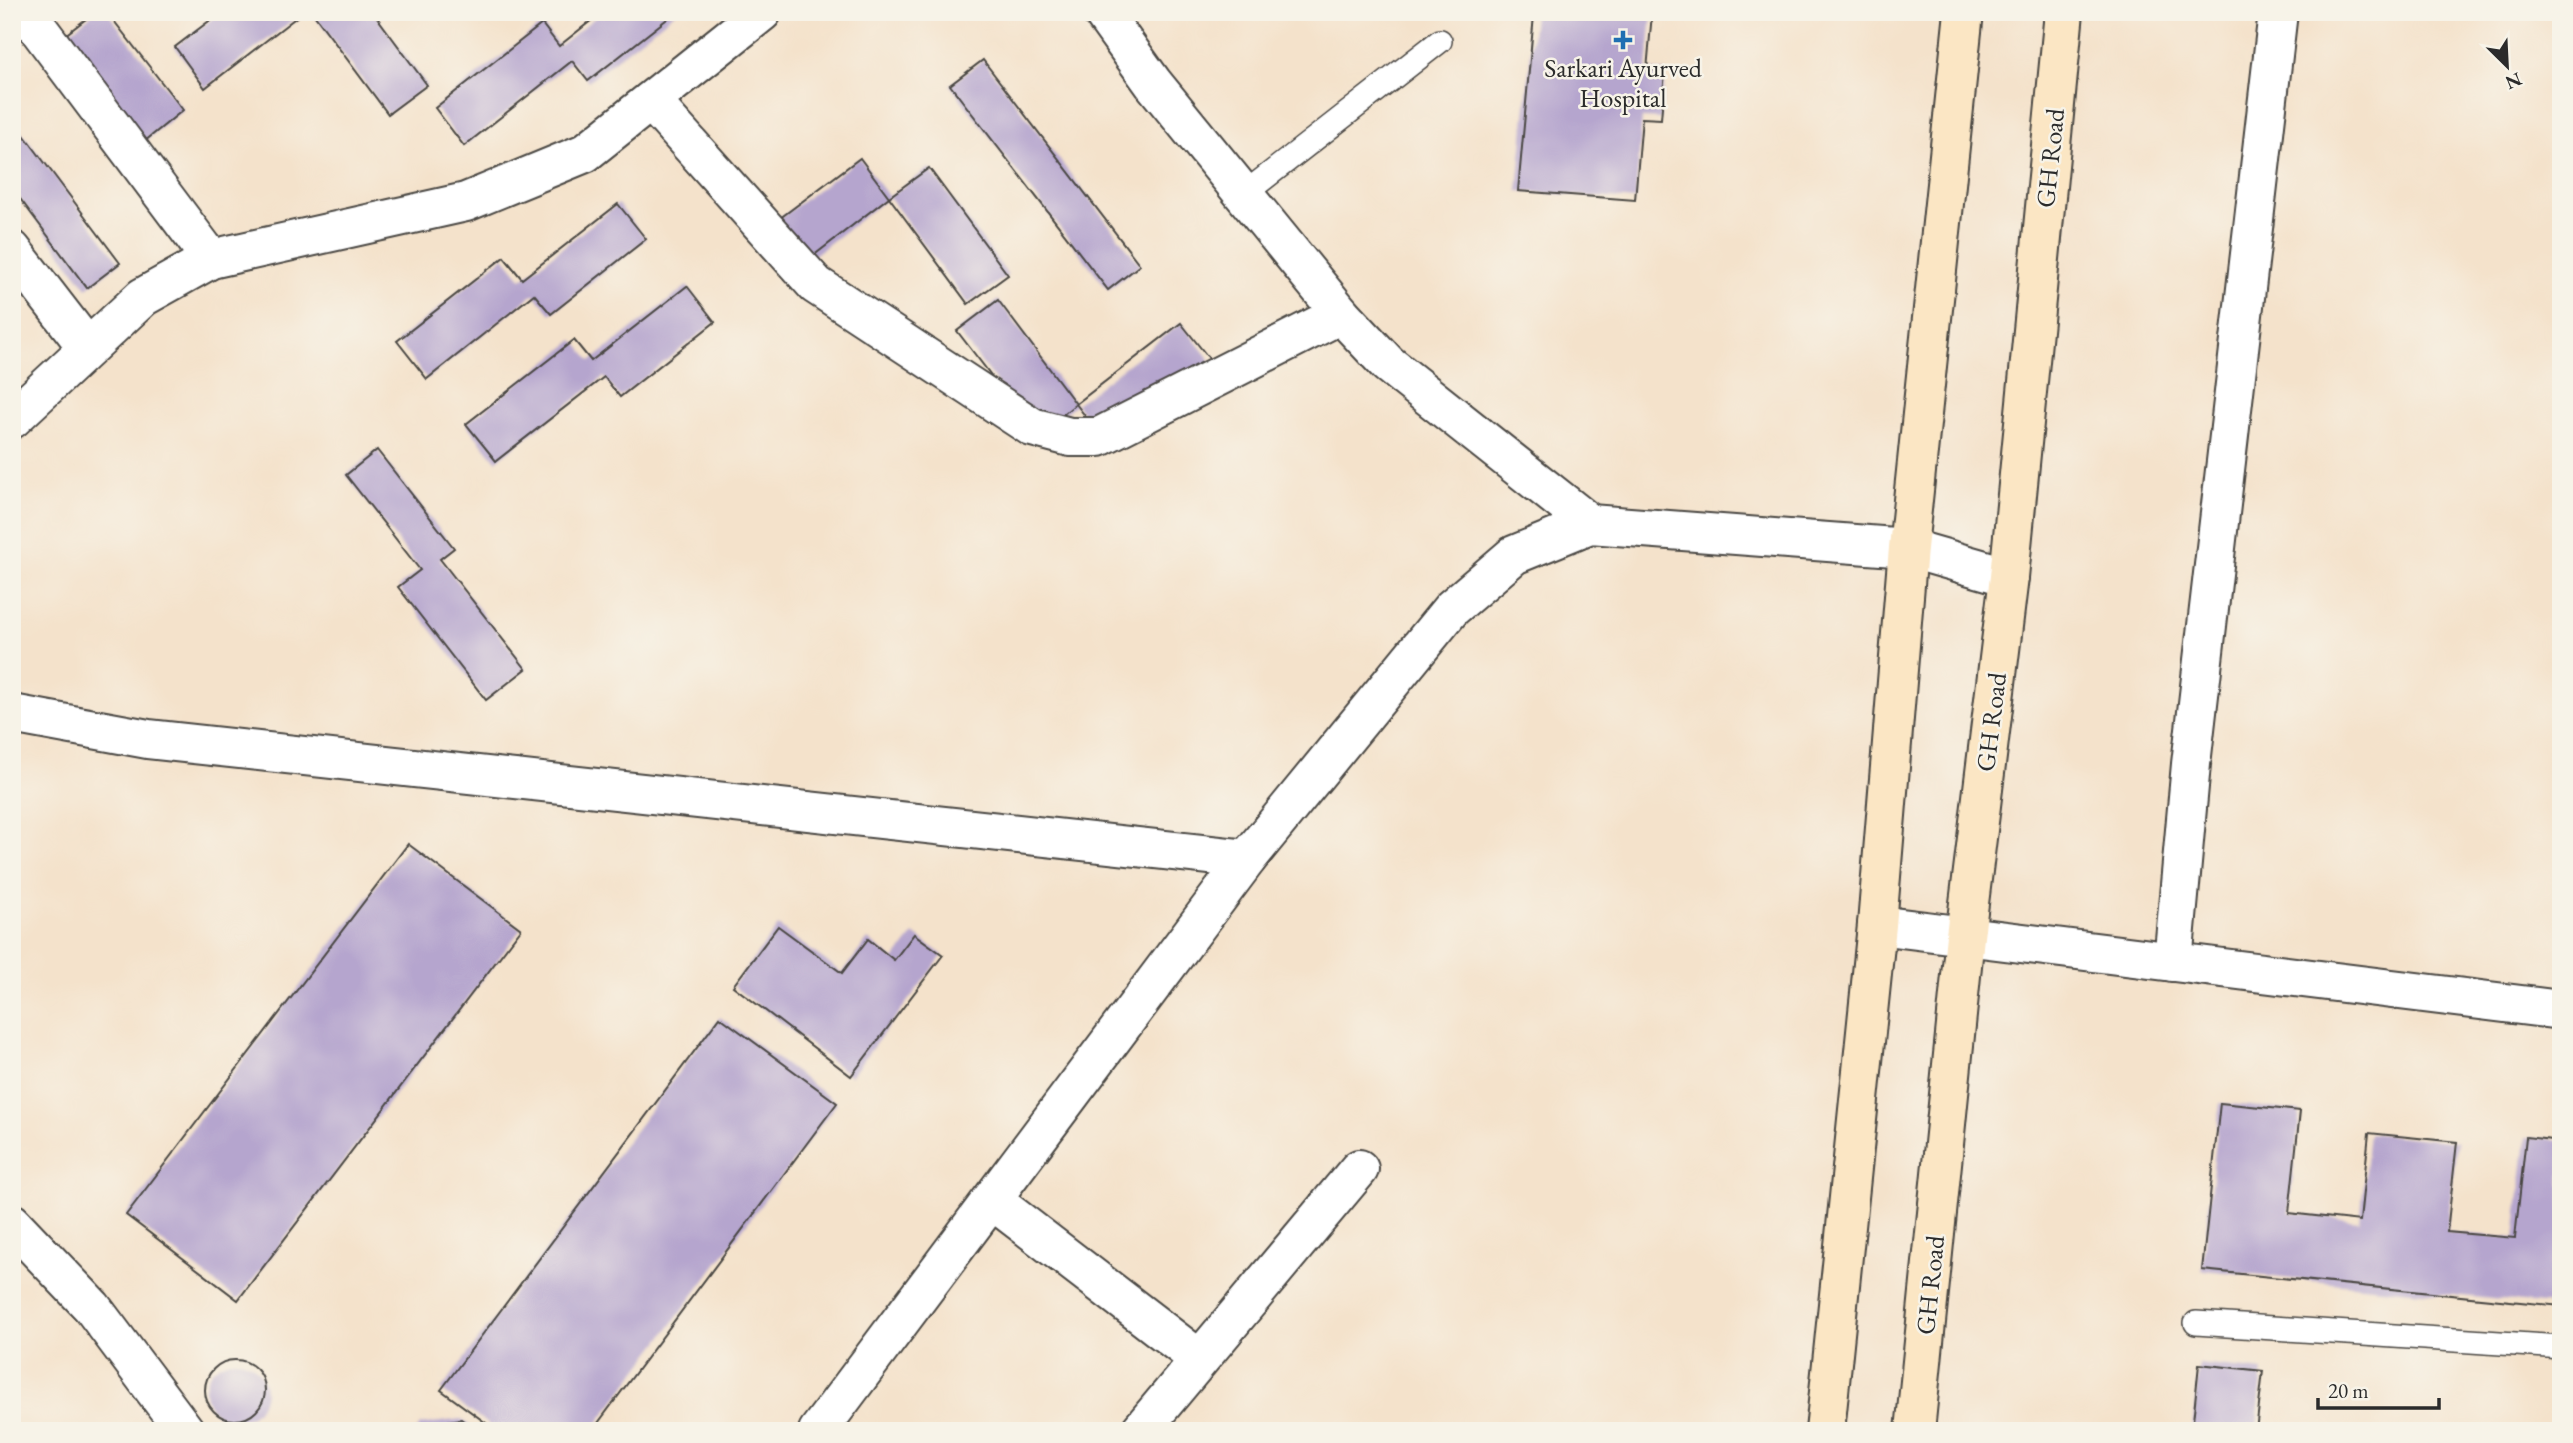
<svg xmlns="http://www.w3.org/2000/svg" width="2573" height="1443" viewBox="0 0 2573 1443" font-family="'EB Garamond',serif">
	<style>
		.building { fill: #b5a5ce }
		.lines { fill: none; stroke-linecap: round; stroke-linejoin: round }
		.service-casing { stroke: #494643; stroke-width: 26 }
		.minor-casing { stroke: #494643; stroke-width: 42 }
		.tertiary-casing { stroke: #494643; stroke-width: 42 }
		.secondary-casing { stroke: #494643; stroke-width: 42 }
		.service { stroke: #fff; stroke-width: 23 }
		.minor { stroke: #fff; stroke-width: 38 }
		.tertiary { stroke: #fff; stroke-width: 38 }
		.secondary { stroke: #fbe6c4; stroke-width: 38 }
		.poi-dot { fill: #1f6fb2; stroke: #f7f3e8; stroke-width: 2.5 }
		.labels { text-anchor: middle; stroke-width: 5; stroke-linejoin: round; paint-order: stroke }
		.poi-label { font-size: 26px; fill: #2b2b2b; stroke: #f7f3e8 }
		.street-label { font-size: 26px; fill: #2b2b2b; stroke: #f7f3e8 }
	</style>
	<rect width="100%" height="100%" fill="#f7f3e8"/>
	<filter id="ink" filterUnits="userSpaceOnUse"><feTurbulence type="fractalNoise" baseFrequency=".0143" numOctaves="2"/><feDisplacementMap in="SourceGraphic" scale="14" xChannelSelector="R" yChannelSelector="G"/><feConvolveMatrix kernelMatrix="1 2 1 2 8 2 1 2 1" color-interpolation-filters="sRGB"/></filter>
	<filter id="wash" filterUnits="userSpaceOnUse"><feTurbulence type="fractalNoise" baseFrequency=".00686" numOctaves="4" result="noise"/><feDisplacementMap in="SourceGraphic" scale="28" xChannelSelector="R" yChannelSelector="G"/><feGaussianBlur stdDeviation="1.57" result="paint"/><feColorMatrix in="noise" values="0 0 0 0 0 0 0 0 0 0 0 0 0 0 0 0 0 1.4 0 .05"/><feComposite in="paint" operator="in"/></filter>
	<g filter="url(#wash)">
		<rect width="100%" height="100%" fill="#f4e2cb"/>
		<g id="blocks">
			<g class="building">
				<polygon points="95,12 107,12 183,110 145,141 64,36"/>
				<polygon points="221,12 303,12 205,88 175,47"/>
				<polygon points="312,12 373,12 427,85 388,114"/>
				<polygon points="602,12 676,12 588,81 572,61 464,146 435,108 542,24 559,46"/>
				<polygon points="1529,12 1652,13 1647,70 1665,71 1661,119 1642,118 1635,200 1518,191 1534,15 1529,14"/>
				<polygon points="983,60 1140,265 1108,290 950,85"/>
				<polygon points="12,119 120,263 87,288 12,188"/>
				<polygon points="860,158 889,197 786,277 755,237"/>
				<polygon points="929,168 1008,275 968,304 889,197"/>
				<polygon points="618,204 646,239 551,314 534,294 427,379 397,341 504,257 522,279"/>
				<polygon points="687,286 715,322 620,397 604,377 496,461 466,424 574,340 591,361"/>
				<polygon points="998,300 1076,404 1037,435 957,331"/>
				<polygon points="1181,323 1211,361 1106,443 1076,404"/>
				<polygon points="377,450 454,548 440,559 526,669 486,700 398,587 420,570 346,475"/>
				<polygon points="408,844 521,929 238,1300 126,1215"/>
				<polygon points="778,926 842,973 868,939 894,960 914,934 943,955 851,1076 733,986"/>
				<polygon points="720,1017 837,1103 592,1431 497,1431 441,1390"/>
				<polygon points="2220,1103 2300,1111 2289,1213 2360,1221 2369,1133 2457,1142 2447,1232 2515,1238 2526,1137 2561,1141 2561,1306 2202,1270"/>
				<circle cx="235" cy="1390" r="30"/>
				<polygon points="2199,1364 2263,1371 2256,1431 2192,1431"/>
				<polygon points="461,1419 477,1431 416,1431 420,1425"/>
			</g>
		</g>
	</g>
	<g filter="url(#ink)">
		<use href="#blocks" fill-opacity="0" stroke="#494643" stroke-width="2"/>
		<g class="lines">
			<defs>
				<g id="service">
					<polyline points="1244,194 1440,41"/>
					<polyline points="2196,1323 2561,1347"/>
				</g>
				<g id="minor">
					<polyline points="26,12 211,259"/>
					<polyline points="651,101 816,285 1032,427 1070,437 1099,437 1341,314"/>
					<polyline points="12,250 87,347"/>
					<polyline points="12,419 143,297 211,259 466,202 585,153 762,12"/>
					<polyline points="12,714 148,739 1247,859"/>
					<polyline points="1877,925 2561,1010"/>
					<polyline points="2173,962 2191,764 2278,12"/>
					<polyline points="992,1200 1199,1359"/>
					<polyline points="12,1223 92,1307 185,1431"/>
					<polyline points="1140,1431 1359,1169"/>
				</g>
				<g id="tertiary">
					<polyline points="1102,12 1153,83 1341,314 1388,364 1590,524"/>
					<polyline points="818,1431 1247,859 1452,608 1514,555 1590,524 1908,548 2009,577"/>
				</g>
				<g id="secondary">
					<polyline points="1825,1431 1877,925 1908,548 1964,12"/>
					<polyline points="1915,1431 1965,936 2009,577 2064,12"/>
				</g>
			</defs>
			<use href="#service" class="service-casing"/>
			<use href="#minor" class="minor-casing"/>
			<use href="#tertiary" class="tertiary-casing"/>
			<use href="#secondary" class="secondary-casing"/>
			<use href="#service" class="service"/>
			<use href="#minor" class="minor"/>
			<use href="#tertiary" class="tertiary"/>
			<use href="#secondary" class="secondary"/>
		</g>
	</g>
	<path class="poi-dot" d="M1619.5 29.5h7v7h7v7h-7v7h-7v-7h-7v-7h7z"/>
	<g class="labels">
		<g class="poi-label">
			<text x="1623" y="77">Sarkari Ayurved<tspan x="1623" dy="30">Hospital</tspan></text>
		</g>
		<g class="street-label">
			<text transform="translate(2050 158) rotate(-84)" y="9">GH Road</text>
			<text transform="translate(1991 722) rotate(-83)" y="9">GH Road</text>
			<text transform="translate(1930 1285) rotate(-84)" y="9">GH Road</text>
		</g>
	</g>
	<rect width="2573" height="1443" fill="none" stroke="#f7f3e8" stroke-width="42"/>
	<g transform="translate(2507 66) rotate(156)" stroke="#f7f3e8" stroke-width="5" paint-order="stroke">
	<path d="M0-5L12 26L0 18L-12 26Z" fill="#2b2b2b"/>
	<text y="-10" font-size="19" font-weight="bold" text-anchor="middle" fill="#2b2b2b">N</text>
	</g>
	<path d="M2318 1398v10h121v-10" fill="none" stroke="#2b2b2b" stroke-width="3.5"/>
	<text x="2328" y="1398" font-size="21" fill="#2b2b2b" stroke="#f7f3e8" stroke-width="5" paint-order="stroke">20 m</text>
</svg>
